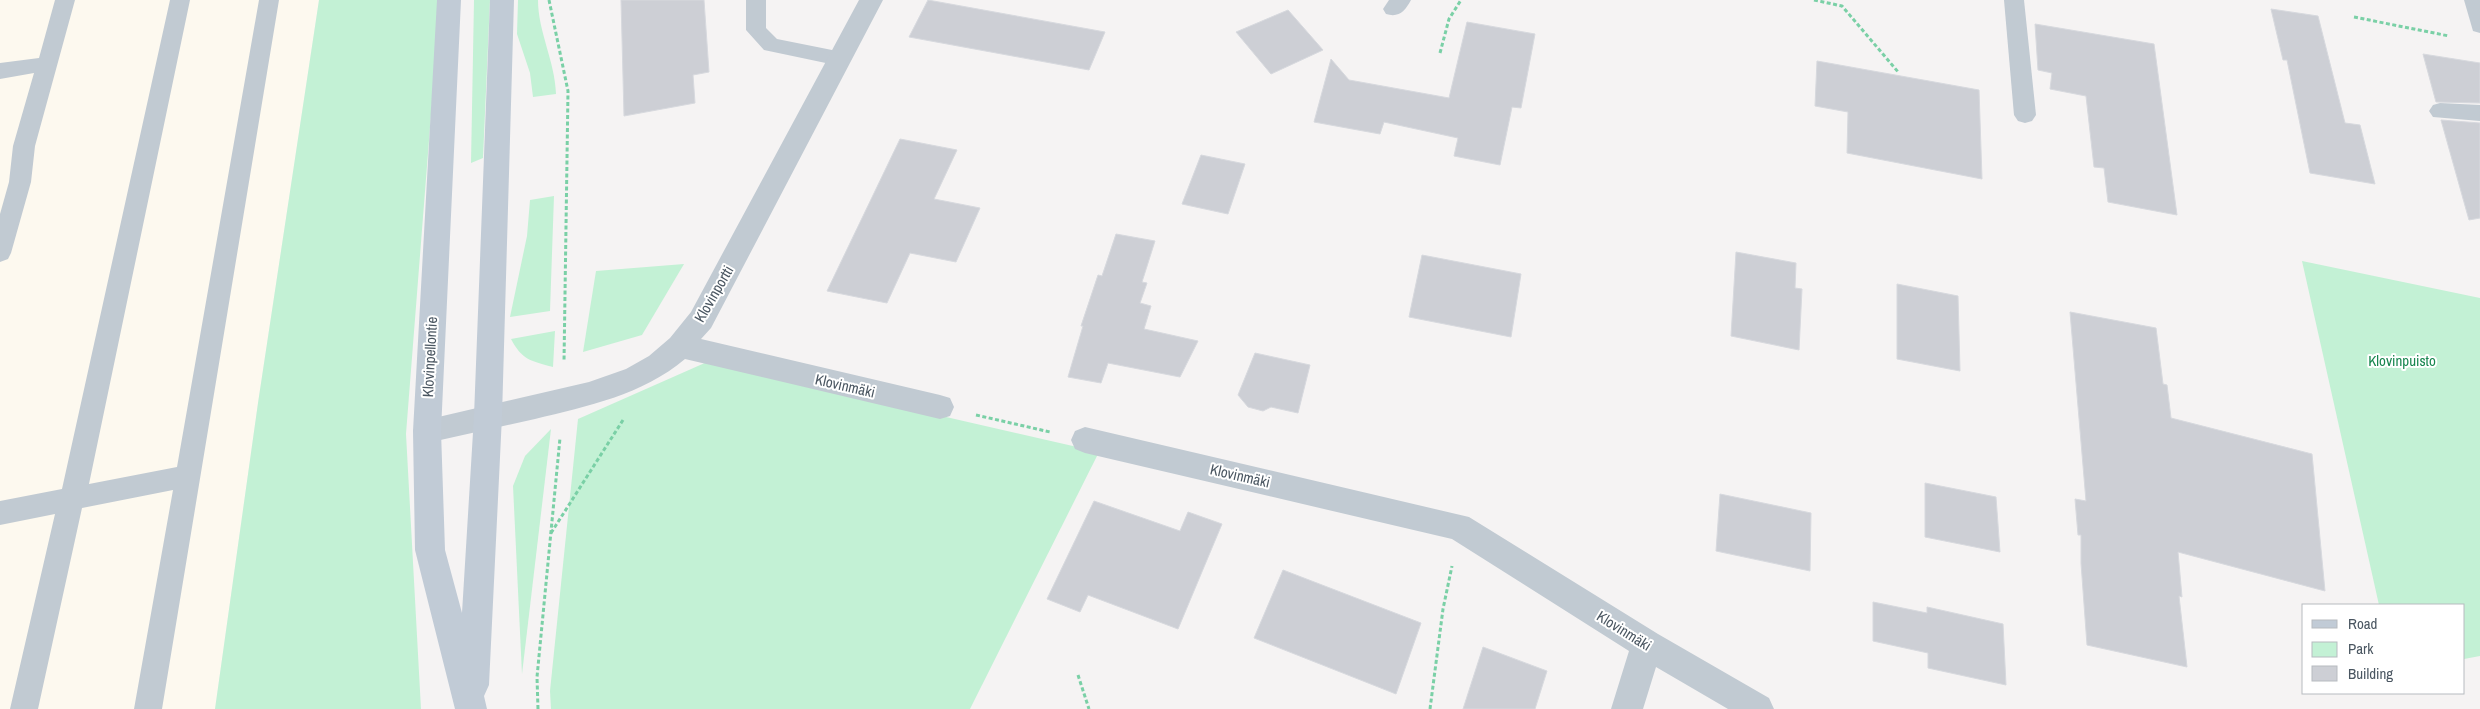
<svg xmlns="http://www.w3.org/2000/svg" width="2480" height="709" viewBox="0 0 2480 709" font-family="'Archivo Narrow',sans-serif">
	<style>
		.commercial { fill: #fdf9ef }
		.green { fill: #c3f1d5 }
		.building { fill: #cdcfd5; stroke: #d7d9de }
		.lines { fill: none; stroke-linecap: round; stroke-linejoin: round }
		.path { stroke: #7ad0a6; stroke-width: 3; stroke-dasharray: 4 2.5; stroke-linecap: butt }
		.service { fill: #c1cad2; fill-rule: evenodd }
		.minor { fill: #c1cad2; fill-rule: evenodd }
		.secondary { fill: #c1cbd6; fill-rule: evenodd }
		.labels { text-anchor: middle; stroke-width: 4; stroke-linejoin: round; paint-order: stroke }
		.street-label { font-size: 15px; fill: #4a5661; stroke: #fff }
		.park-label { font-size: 15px; fill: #17864f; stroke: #fff }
	</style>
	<rect width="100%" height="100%" fill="#f5f3f3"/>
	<polygon class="commercial" points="0,0 319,0 258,403 215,709 0,709"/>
	<g class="green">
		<polygon points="319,0 440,0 406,434 421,709 215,709 258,403"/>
		<polygon points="474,0 490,0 483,158 471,163"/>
		<path d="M518 0H538C538 32 555 61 556 94L533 97 530 73 517 34Z"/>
		<polygon points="554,196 550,311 510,317 527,236 530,200"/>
		<polygon points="2302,261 2480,298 2480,656 2464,659 2464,605 2379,605"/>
		<polygon points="684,264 642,335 583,352 596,271"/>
		<path d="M555 331 553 367C531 361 522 360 511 339Z"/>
		<polygon points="707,362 1099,452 970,709 551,709 550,691 578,419"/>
		<polygon points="551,429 522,674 513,486 525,456"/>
	</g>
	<g class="building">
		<polygon points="621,0 704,0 709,72 693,75 695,103 624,116"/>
		<polygon points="928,0 1105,32 1089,70 909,37"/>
		<polygon points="2271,9 2318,16 2345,123 2360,125 2375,184 2310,173 2287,60 2283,60"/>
		<polygon points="1288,10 1323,50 1271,74 1236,32"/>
		<polygon points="1467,22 1535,34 1521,108 1512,107 1500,165 1454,156 1458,138 1384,122 1380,134 1314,122 1331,59 1349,80 1449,98"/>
		<polygon points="2035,24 2154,44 2177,215 2108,202 2104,168 2094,167 2086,96 2050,89 2052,73 2038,70"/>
		<polygon points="2423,54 2480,63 2480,103 2436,102"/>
		<polygon points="1817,61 1979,90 1982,179 1847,153 1848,112 1815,106"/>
		<polygon points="2441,120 2480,123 2480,218 2469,220"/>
		<polygon points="900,139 957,150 934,199 980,208 956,262 910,253 887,303 827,291"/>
		<polygon points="1201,155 1245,164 1228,214 1182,204"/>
		<polygon points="1116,234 1155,241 1142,282 1147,283 1140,303 1151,306 1144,329 1198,341 1180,377 1108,363 1101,383 1068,377 1083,326 1081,326 1098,275 1102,276"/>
		<polygon points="1736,252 1796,263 1795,288 1802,289 1799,350 1731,336"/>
		<polygon points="1422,255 1521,274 1511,337 1409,317"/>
		<polygon points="1897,284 1958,296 1960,371 1897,359"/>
		<polygon points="2070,312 2156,328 2163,384 2167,385 2171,418 2312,454 2325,591 2178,552 2182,597 2179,596 2187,667 2087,645 2081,563 2081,535 2078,535 2075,499 2086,501"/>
		<polygon points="1255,353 1310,365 1298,413 1271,407 1263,411 1248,407 1238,395"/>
		<polygon points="1925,483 1996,497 2000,552 1925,537"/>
		<polygon points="1720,494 1811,513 1810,571 1716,551"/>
		<polygon points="1094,501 1180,531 1188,512 1222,524 1178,629 1088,595 1080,612 1047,599"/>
		<polygon points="1283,570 1421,623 1396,694 1254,638"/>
		<polygon points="1873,602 1927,613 1927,607 2003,624 2006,685 1928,668 1928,653 1873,641"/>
		<polygon points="1483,647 1547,671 1535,709 1463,709"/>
	</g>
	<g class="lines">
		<g class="path">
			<polyline points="549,0 568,91 564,362"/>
			<polyline points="1814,0 1842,6 1899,73"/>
			<polyline points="2354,17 2449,36"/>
			<polyline points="1440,53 1449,19 1461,0"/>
			<polyline points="976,415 1050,432"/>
			<polyline points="551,533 623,420"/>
			<polyline points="1078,675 1089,709"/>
			<polyline points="538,709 537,677 560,438"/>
			<polyline points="1430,709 1443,609 1452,566"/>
		</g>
		<g class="service">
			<polygon points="55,0 75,0 35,146 31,182 11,253 8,259 0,262 0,214 9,182 13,146 34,73 0,79 0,63 39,58"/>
			<polygon points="170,0 190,0 89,484 177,467 259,0 279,0 162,709 134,709 173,490 82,508 38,709 10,709 55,514 0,525 0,501 62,489"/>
			<polygon points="746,0 766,0 766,28 777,39 847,53 850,58 847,63 840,66 764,50 746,30"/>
			<path d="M1389 0H1411C1405 11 1399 18 1386 14L1383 9Z"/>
			<polygon points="2004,0 2024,0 2036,115 2032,121 2025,123 2018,121 2014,115"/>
			<polygon points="2464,0 2480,0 2480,33 2473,31"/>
			<polygon points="2440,103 2480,105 2480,121 2433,117 2429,111 2433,105"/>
		</g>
		<g class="minor">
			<path d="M859 0H883L711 328 701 339 940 395 950 398 954 407 950 416 940 419 685 359C642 395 588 406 535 419 499 427 463 435 427 443L417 440 413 431 417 422 589 382 626 369 649 356 670 338 691 312Z"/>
			<polygon points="1085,427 1469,517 1658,634 1769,698 1774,709 1728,709 1656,667 1643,709 1611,709 1629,651 1452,539 1085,453 1075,449 1071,440 1075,431"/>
		</g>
		<polygon class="secondary" points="437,0 461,0 441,431 445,550 462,613 474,416 490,0 514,0 502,416 489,685 484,696 487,709 455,709 415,550 413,431"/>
	</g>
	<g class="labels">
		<g class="street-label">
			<text transform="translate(714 294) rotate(-60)" y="5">Klovinportti</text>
			<text transform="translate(430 357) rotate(-87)" y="5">Klovinpellontie</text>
			<text transform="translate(845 386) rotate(13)" y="5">Klovinmäki</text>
			<text transform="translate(1240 476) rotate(13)" y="5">Klovinmäki</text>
			<text transform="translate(1624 631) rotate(32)" y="5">Klovinmäki</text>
		</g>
		<g class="park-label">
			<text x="2402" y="366">Klovinpuisto</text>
		</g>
	</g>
	<rect x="2302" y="604" width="162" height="90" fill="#ffffff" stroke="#b7bbc0"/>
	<rect x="2312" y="620" width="25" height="8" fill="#c1cbd6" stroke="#b7bbc0"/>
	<text x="2348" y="629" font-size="15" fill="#4a5661">Road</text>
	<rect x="2312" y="642" width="25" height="15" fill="#c3f1d5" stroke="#b7bbc0"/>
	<text x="2348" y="654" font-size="15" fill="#4a5661">Park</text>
	<rect x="2312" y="666" width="25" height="15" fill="#cdcfd5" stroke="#b7bbc0"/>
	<text x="2348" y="679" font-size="15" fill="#4a5661">Building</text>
</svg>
